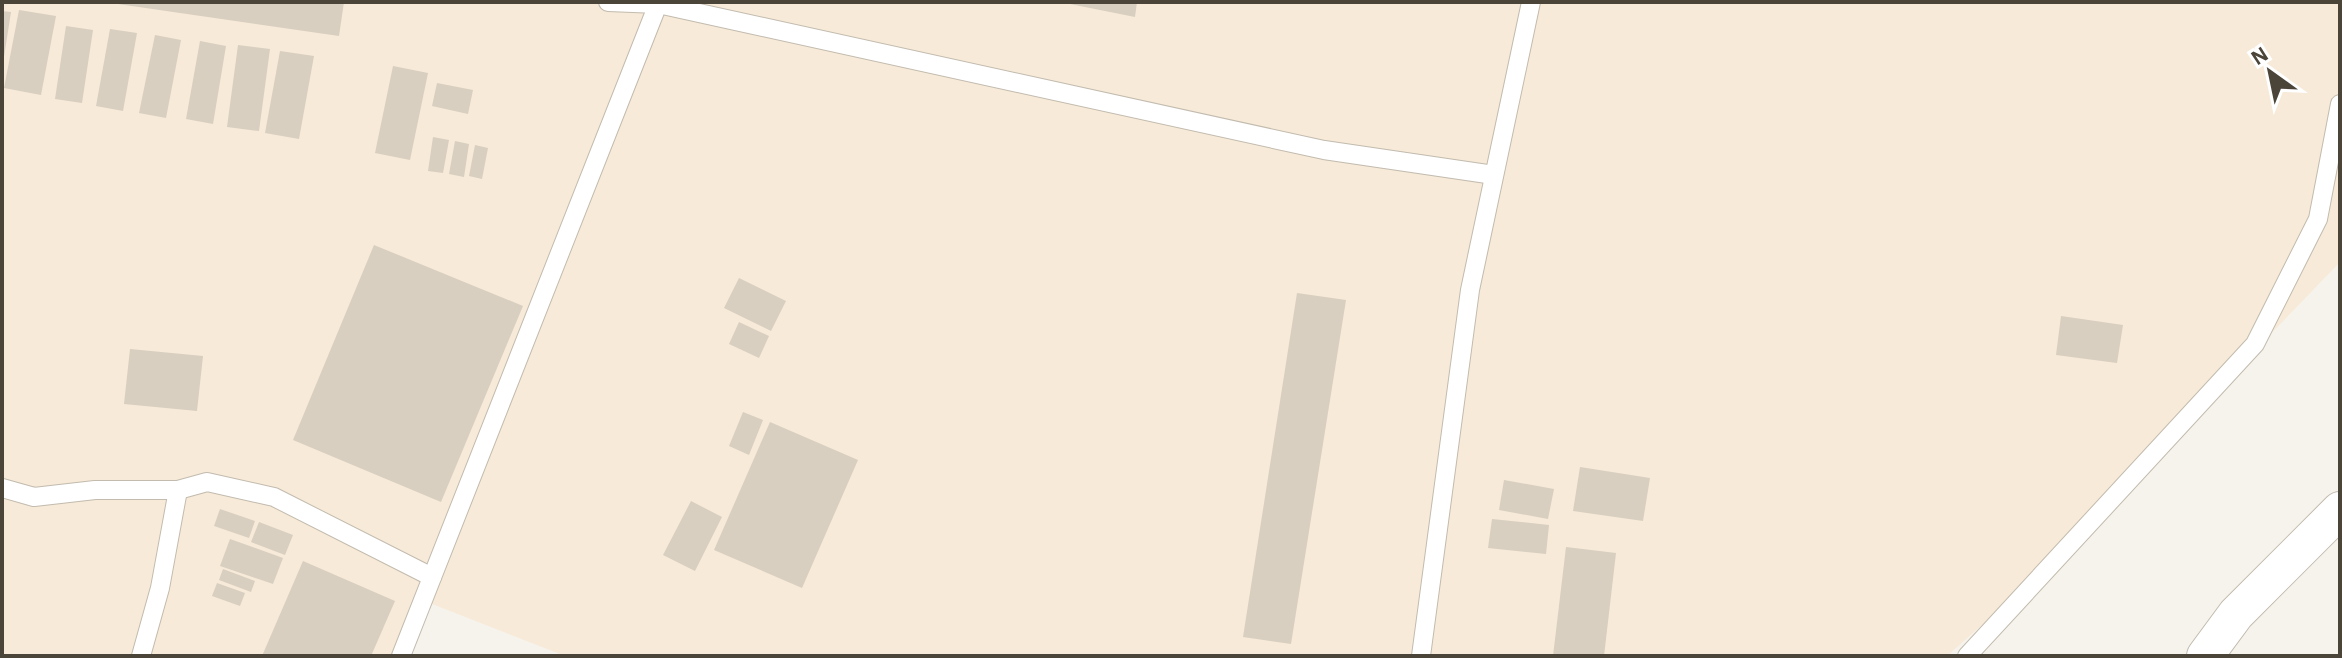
<svg xmlns="http://www.w3.org/2000/svg" width="2342" height="658" viewBox="0 0 2342 658" font-family="'Alegreya Sans',sans-serif">
	<style>
		.commercial { fill: #f7ead8 }
		.building { fill: #d8cfc1 }
		.lines { fill: none; stroke-linecap: round; stroke-linejoin: round }
		.service-casing { stroke: #c2bbae; stroke-width: 20 }
		.minor-casing { stroke: #c2bbae; stroke-width: 38 }
		.service { stroke: #fff; stroke-width: 18 }
		.minor { stroke: #fff; stroke-width: 36 }
	</style>
	<rect width="100%" height="100%" fill="#f6f3ec"/>
	<polygon class="commercial" points="2,2 2340,2 2340,262 2038,575 1947,656 565,656 422,600 396,656 2,656"/>
	<g class="building">
		<polygon points="118,2 344,2 339,36 118,4"/>
		<polygon points="1060,2 1137,2 1135,17"/>
		<polygon points="19,10 56,16 41,95 4,88"/>
		<polygon points="2,11 11,12 4,57 2,57"/>
		<polygon points="66,26 93,30 82,103 55,99"/>
		<polygon points="110,29 137,33 123,111 96,106"/>
		<polygon points="155,35 181,40 166,118 139,113"/>
		<polygon points="200,41 226,46 213,124 186,119"/>
		<polygon points="238,45 270,49 259,131 227,127"/>
		<polygon points="280,51 314,56 299,139 265,133"/>
		<polygon points="393,66 428,73 410,160 375,153"/>
		<polygon points="437,83 473,90 468,114 432,106"/>
		<polygon points="433,137 449,140 443,173 428,171"/>
		<polygon points="455,141 469,144 464,177 449,174"/>
		<polygon points="475,145 488,148 482,179 469,176"/>
		<polygon points="374,245 523,306 441,502 293,440"/>
		<polygon points="739,278 786,301 771,331 724,308"/>
		<polygon points="1297,293 1346,300 1291,644 1243,637"/>
		<polygon points="2061,316 2123,325 2117,363 2056,355"/>
		<polygon points="739,322 769,336 759,358 729,344"/>
		<polygon points="130,349 203,356 197,411 124,404"/>
		<polygon points="743,412 763,420 749,455 729,446"/>
		<polygon points="770,422 858,460 802,588 714,550"/>
		<polygon points="1580,467 1650,478 1643,521 1573,511"/>
		<polygon points="1504,480 1554,489 1548,519 1499,510"/>
		<polygon points="691,501 722,517 695,571 663,555"/>
		<polygon points="220,509 255,521 249,538 214,526"/>
		<polygon points="1492,519 1549,525 1546,554 1488,548"/>
		<polygon points="259,522 293,535 285,555 251,542"/>
		<polygon points="230,539 283,558 273,584 220,566"/>
		<polygon points="1566,547 1616,553 1604,656 1553,656"/>
		<polygon points="303,561 395,601 371,656 262,656"/>
		<polygon points="223,569 255,581 251,592 219,580"/>
		<polygon points="217,583 245,593 240,606 212,596"/>
	</g>
	<g class="lines">
		<defs>
			<g id="service">
				<polyline points="608,2 658,4 1324,150 1494,175"/>
				<polyline points="2,488 34,497 95,490 178,490 207,482 274,497 432,577"/>
				<polyline points="141,656 160,588 178,490"/>
				<polyline points="401,656 658,4"/>
				<polyline points="1421,656 1470,290 1531,2"/>
				<polyline points="1967,656 2255,344 2318,219 2340,104"/>
			</g>
			<polyline id="minor" points="2205,656 2236,614 2340,510"/>
		</defs>
		<use href="#service" class="service-casing"/>
		<use href="#minor" class="minor-casing"/>
		<use href="#service" class="service"/>
		<use href="#minor" class="minor"/>
	</g>
	<rect width="2342" height="658" fill="none" stroke="#4b4439" stroke-width="8"/>
	<g transform="translate(2270 72) rotate(327)" stroke="#ffffff" stroke-width="6" paint-order="stroke">
	<path d="M0-6L14 30L0 20L-14 30Z" fill="#4b4439"/>
	<text y="-12" font-size="22" font-weight="bold" text-anchor="middle" fill="#4b4439">N</text>
	</g>
</svg>
